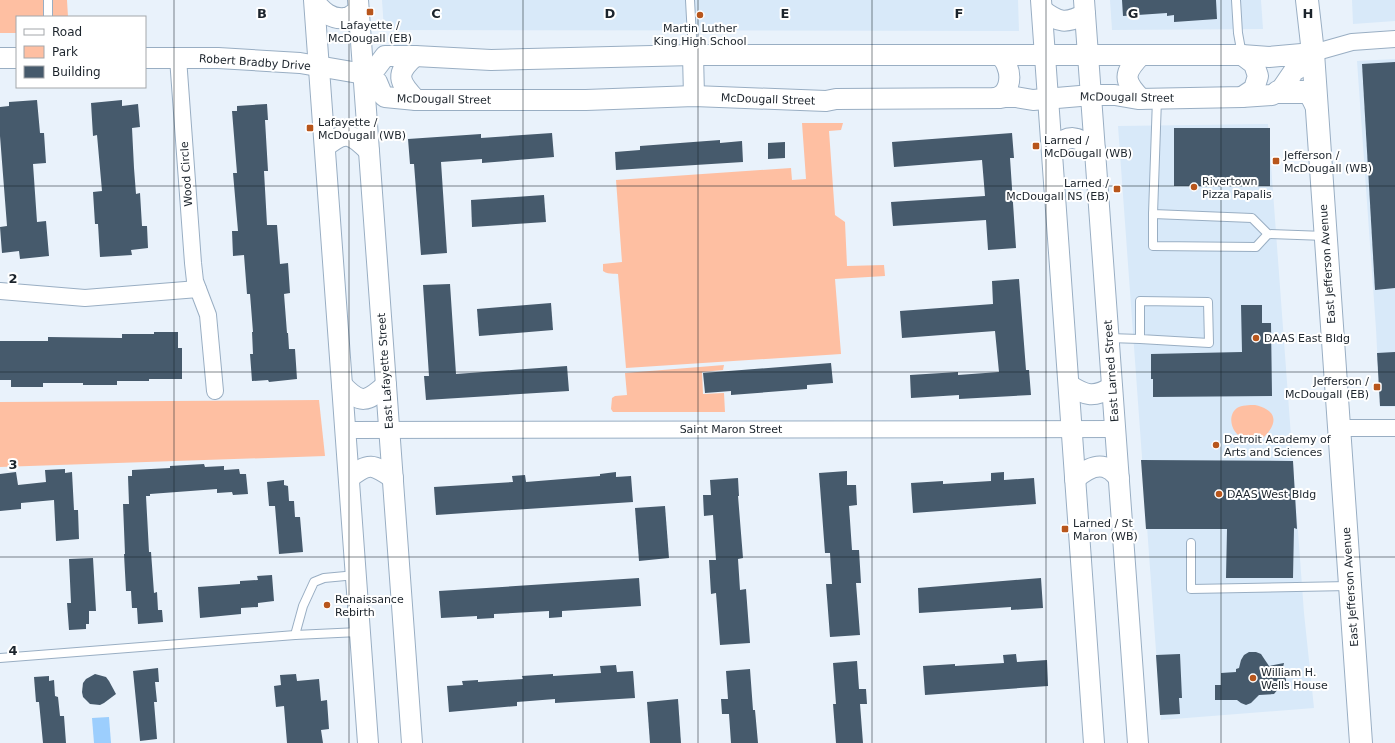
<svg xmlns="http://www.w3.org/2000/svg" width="1395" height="743" viewBox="0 0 1395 743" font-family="'DejaVu Sans',sans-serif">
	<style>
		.built { fill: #d8e9f9 }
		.green { fill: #febfa2 }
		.water { fill: #9ccefd }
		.building { fill: #465a6c }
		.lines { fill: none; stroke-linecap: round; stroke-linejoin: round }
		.service-casing { stroke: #99aec3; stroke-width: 10 }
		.minor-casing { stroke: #99aec3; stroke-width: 18 }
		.tertiary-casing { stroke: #99aec3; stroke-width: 22 }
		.secondary-casing { stroke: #99aec3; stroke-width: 24 }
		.service { stroke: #fff; stroke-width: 8 }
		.minor { stroke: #fff; stroke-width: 16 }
		.tertiary { stroke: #fff; stroke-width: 20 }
		.secondary { stroke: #fff; stroke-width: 22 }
		.grid { fill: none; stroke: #1c242c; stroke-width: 1; stroke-opacity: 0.55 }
		.poi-dot { fill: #b8561c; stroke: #fff; stroke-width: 1.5 }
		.labels { text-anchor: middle; stroke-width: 4; stroke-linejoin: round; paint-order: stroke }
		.poi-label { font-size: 11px; fill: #1c242c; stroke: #fff; text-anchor: start }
		.street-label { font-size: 11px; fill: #1c242c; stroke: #fff }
		.grid-label { font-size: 13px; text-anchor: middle; font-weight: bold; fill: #1c242c; stroke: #fff; stroke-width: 4; stroke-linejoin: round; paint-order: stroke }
	</style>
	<rect width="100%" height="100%" fill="#e9f2fb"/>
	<g class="built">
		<polygon points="382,0 1018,0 1019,31 384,30"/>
		<polygon points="1110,0 1261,0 1263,29 1112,30"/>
		<polygon points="1352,0 1395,0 1395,21 1353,24"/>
		<polygon points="1395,59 1395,407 1380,407 1376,329 1357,61"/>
		<polygon points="1268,124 1304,613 1314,708 1161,720 1118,126"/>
	</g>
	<g class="green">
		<polygon points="0,0 67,0 68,17 17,17 17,33 0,33"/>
		<path d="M802 123H843L841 130 829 131 835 215 845 222 847 266 884 265 885 276 835 279 841 354 626 368 618 274C613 273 608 275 603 271V264L622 262 616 180 791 168 792 180 806 179Z"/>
		<polygon points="724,365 723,370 702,372 703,394 724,393 725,412 613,412 611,409 612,398 615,396 627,395 625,373"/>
		<polygon points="319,400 325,456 0,467 0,402"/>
		<path d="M1255 405C1277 410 1279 423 1263 438 1258 438 1250 439 1245 438 1232 436 1226 416 1237 408 1242 405 1249 405 1255 405Z"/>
	</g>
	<polygon class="water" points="109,717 111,743 94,743 92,718"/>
	<g class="building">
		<polygon points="1122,0 1216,0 1217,19 1174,22 1174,15 1167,16 1167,13 1123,16"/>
		<polygon points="1395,62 1395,288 1375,290 1362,64"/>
		<polygon points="37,100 40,133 44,133 46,163 33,164 37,222 46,221 49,256 20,259 19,251 2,253 0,227 7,226 0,136 0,107 9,106 9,102"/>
		<polygon points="122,100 122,106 138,104 140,127 132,128 134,168 136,194 140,193 142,226 147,226 148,248 131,250 132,255 100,257 98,224 95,224 93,192 102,191 97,135 93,136 91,103"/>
		<polygon points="267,104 268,120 265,120 268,171 264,171 267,225 277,225 280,264 288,263 290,293 284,294 287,333 288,333 289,349 295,349 297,379 269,382 268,380 252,381 250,354 253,354 252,332 253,332 250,294 247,294 244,255 233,256 232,231 238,231 233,173 237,173 232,111 237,111 237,106"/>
		<rect x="1174" y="128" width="96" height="58"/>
		<polygon points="552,133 554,157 482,163 482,159 441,162 447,253 421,255 414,164 410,164 408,139 481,134 481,138"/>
		<polygon points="1012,133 1014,158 1010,158 1016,248 988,250 986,220 893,226 891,202 985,196 982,160 894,167 892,142"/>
		<polygon points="720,140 720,143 742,141 743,162 616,170 615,152 640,150 640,146"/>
		<polygon points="785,142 785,158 768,159 768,143"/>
		<polygon points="544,195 546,222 472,227 471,200"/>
		<polygon points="1019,279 1026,370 1029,370 1031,395 959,399 959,395 911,398 910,375 958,372 958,375 999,372 995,331 902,338 900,311 993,304 992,281"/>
		<polygon points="450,284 456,374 567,366 569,391 426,400 424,376 429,376 423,285"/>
		<polygon points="551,303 553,330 479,336 477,309"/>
		<polygon points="1241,305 1262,305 1262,323 1271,323 1272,396 1153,397 1153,379 1151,379 1151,354 1242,352"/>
		<polygon points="154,332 178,332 178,348 182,348 182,379 149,379 149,381 117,381 117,385 83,385 83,383 43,383 43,387 11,387 11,380 0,380 0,341 48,341 48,337 122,338 122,334 154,334"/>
		<polygon points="1395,352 1395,406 1380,406 1377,353"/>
		<polygon points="831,363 833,383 807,385 807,389 731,395 731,391 705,393 703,373"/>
		<polygon points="1141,460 1293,461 1297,529 1294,528 1293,578 1226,578 1227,529 1146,529"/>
		<polygon points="204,464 205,467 224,466 224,470 239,469 240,474 246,474 248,494 233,495 232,492 217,493 217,489 150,494 150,496 146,496 149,552 151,552 154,593 157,592 158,610 162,610 163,622 138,624 137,608 132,608 131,591 126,591 124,554 125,554 123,504 129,504 128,476 132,476 132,470 170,468 170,466"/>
		<polygon points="65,469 65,473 72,472 74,510 78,510 79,539 56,541 54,500 21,503 21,509 0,511 0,474 16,472 18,485 46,482 45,470"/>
		<polygon points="847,471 847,485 856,485 857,505 849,506 852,550 859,550 861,583 856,583 860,635 830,637 826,584 832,584 830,553 825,553 819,473"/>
		<polygon points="616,472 616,477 631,476 633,502 436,515 434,487 513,482 512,476 525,475 526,482 600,476 600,474"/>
		<polygon points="1004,472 1004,480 1034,478 1036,504 913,513 911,483 943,481 943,484 991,481 991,473"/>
		<polygon points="738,478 739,496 738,496 743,558 738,559 740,590 746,589 750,643 720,645 716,593 711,594 709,560 716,560 713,515 704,516 703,495 711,495 710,480"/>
		<polygon points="284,480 284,485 288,486 289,501 294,501 295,517 300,517 303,552 279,554 275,506 269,506 267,482"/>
		<polygon points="665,506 669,558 639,561 635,508"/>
		<polygon points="93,558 96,611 89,611 89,624 86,624 86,629 69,630 67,603 71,603 69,559"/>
		<polygon points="272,575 274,601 258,603 258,607 241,608 241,614 200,618 198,587 240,584 240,581 258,580 257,576"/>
		<polygon points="639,578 641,606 562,611 562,617 549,618 549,611 494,614 494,618 477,619 477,616 441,618 439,591"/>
		<polygon points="1041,578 1043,608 1011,610 1011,607 919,613 918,588"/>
		<polygon points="1249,652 1256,652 1261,654 1269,666 1284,663 1282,672 1286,679 1286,685 1282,688 1279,688 1274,694 1259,695 1251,703 1246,705 1241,703 1237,700 1215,700 1215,685 1221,685 1221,673 1236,672 1236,669 1239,668 1241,660 1244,655"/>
		<polygon points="1016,654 1017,662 1047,660 1048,686 925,695 923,666 955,664 955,666 1004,663 1003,655"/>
		<polygon points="1180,654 1182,698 1179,698 1180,714 1160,715 1156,655"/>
		<polygon points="857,661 859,689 866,689 867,704 860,704 863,743 836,743 833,704 836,704 833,663"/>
		<polygon points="616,665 617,672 633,671 635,698 555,703 555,699 517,702 517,706 449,712 447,686 463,685 462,681 478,680 478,682 523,679 522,676 553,674 553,676 601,673 600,666"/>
		<polygon points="158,668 159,682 155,682 157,702 154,702 157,739 140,741 133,671"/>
		<polygon points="750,669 753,710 755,710 758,743 731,743 729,714 722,714 721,699 728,699 726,671"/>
		<polygon points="95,674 106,677 109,681 116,694 104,703 100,705 90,704 83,697 82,692 83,683 86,679"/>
		<polygon points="296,674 297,681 319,679 321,701 327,700 329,729 321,730 323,743 287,743 284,706 276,707 274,686 281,685 280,675"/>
		<polygon points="49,676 49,681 54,680 55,696 58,697 60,716 64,716 66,743 43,743 39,702 36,702 34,677"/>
		<polygon points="678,699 681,743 650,743 647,702"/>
	</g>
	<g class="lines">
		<defs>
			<g id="service">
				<polyline points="48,0 48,17"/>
				<polyline points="690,0 693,55"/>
				<polyline points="1236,0 1238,33 1242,55"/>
				<polyline points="1157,99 1153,214 1252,218 1268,234 1325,236"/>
				<polyline points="1153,214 1153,246 1256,247 1268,234"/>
				<polyline points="1109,338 1140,339 1209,343 1208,302 1140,301 1140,339"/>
				<polyline points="1191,543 1191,589 1349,586"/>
				<polyline points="295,635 303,606 314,582 324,578 356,575"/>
				<polyline points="0,658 295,635 359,632"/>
			</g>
			<g id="minor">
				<polyline points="1313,53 1352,42 1395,39"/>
				<polyline points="178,58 193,263 195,281 208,315 215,391"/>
				<polyline points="0,291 85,298 198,289"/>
				<polyline points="1339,428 1395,428"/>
				<polyline points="346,430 1115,429"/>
			</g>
			<g id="tertiary">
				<polyline points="314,0 368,743"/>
				<polyline points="358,0 412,743"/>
				<polyline points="1041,0 1094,743"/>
				<polyline points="1084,0 1138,743"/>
				<path d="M315 2C322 11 331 20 345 18 349 18 355 13 359 11"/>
				<path d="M1042 10C1059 23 1066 24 1085 14"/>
				<polygon points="1313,53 1305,64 1294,71 1281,90 1272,95 1242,97 1138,99 1115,95 1092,95 1033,100 1010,96 1000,98 836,99 826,101 694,96 586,100 416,100 385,97 382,94 377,82 364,74 373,72 385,56 415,56 491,60 693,55 1242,55 1269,57"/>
				<polyline points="693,55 694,96"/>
				<path d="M1141 55C1123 74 1123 80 1141 99"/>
				<polyline points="1242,55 1254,64 1258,76 1254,89 1242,97"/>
				<path d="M415 56C395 74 398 81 416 100"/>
				<polyline points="0,58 17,58"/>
				<polyline points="145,58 218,58 300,63 364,74"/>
				<path d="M995 98C1009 95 1012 78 1007 66 1006 62 1003 59 1000 55"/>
				<path d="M325 147C345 130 351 133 369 151"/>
				<path d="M1052 149C1069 133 1077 136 1095 149"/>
				<path d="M342 385C361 405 367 402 386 385"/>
				<path d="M1069 385C1086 396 1094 398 1112 387"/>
				<path d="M349 478C369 462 373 464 393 478"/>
				<path d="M1075 479C1084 471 1097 462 1109 469 1113 471 1116 475 1119 478"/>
			</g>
			<g id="secondary">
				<polyline points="1307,0 1313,53 1361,743"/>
				<polyline points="1278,92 1307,92 1312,97 1316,105"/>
			</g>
		</defs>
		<use href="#service" class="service-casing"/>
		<use href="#minor" class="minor-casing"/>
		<use href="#tertiary" class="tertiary-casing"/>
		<use href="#secondary" class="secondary-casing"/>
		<use href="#service" class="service"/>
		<use href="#minor" class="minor"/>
		<use href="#tertiary" class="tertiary"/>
		<use href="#secondary" class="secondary"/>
	</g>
	<path class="grid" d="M174 0V743M349 0V743M523 0V743M698 0V743M872 0V743M1046 0V743M1221 0V743M0 186H1395M0 372H1395M0 557H1395"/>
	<g class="poi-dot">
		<rect x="366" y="8" width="8" height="8" rx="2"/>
		<circle cx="700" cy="15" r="4"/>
		<rect x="306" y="124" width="8" height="8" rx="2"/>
		<rect x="1032" y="142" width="8" height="8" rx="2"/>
		<rect x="1272" y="157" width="8" height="8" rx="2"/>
		<circle cx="1194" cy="187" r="4"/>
		<rect x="1113" y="185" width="8" height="8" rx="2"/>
		<circle cx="1256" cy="338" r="4"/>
		<rect x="1373" y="383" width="8" height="8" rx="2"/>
		<circle cx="1216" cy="445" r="4"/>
		<circle cx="1219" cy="494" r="4"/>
		<rect x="1061" y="525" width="8" height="8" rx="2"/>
		<circle cx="327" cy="605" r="4"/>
		<circle cx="1253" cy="678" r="4"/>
	</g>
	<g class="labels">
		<g class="poi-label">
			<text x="370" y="29" text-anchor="middle">Lafayette /<tspan x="370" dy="13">McDougall (EB)</tspan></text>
			<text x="700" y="32" text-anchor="middle">Martin Luther<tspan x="700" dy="13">King High School</tspan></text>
			<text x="318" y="126">Lafayette /<tspan x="318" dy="13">McDougall (WB)</tspan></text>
			<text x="1044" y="144">Larned /<tspan x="1044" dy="13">McDougall (WB)</tspan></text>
			<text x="1284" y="159">Jefferson /<tspan x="1284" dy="13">McDougall (WB)</tspan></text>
			<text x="1202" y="185">Rivertown<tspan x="1202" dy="13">Pizza Papalis</tspan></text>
			<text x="1109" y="187" text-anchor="end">Larned /<tspan x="1109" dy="13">McDougall NS (EB)</tspan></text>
			<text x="1264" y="342">DAAS East Bldg</text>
			<text x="1369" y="385" text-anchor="end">Jefferson /<tspan x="1369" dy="13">McDougall (EB)</tspan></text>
			<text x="1224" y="443">Detroit Academy of<tspan x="1224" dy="13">Arts and Sciences</tspan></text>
			<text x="1227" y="498">DAAS West Bldg</text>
			<text x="1073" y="527">Larned / St<tspan x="1073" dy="13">Maron (WB)</tspan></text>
			<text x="335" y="603">Renaissance<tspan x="335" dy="13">Rebirth</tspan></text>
			<text x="1261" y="676">William H.<tspan x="1261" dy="13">Wells House</tspan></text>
		</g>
		<g class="street-label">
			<text transform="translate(255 62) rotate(4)" y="4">Robert Bradby Drive</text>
			<text transform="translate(1127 97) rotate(1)" y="4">McDougall Street</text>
			<text transform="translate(444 99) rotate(1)" y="4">McDougall Street</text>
			<text transform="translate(768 99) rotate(2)" y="4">McDougall Street</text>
			<text transform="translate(186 174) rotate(-94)" y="4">Wood Circle</text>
			<text transform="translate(1327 264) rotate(-94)" y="4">East Jefferson Avenue</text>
			<text transform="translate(385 371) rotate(-94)" y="4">East Lafayette Street</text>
			<text transform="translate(1111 371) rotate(-94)" y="4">East Larned Street</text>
			<text x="731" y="433">Saint Maron Street</text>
			<text transform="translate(1350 587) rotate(-94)" y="4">East Jefferson Avenue</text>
		</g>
	</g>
	<g class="grid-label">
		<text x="262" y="18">B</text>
		<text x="436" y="18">C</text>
		<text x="610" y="18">D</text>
		<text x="785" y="18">E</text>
		<text x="959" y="18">F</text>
		<text x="1133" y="18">G</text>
		<text x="1308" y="18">H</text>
		<text x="13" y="283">2</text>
		<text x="13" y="469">3</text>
		<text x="13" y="655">4</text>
	</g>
	<rect x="16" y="16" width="130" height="72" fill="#ffffff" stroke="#a4a7ab"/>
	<rect x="24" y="29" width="20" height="6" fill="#ffffff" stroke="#a4a7ab"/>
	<text x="52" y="36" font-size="12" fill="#1c242c">Road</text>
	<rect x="24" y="46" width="20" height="12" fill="#febfa2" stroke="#a4a7ab"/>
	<text x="52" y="56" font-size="12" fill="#1c242c">Park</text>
	<rect x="24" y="66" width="20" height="12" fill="#465a6c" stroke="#a4a7ab"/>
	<text x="52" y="76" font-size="12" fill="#1c242c">Building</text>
</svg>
